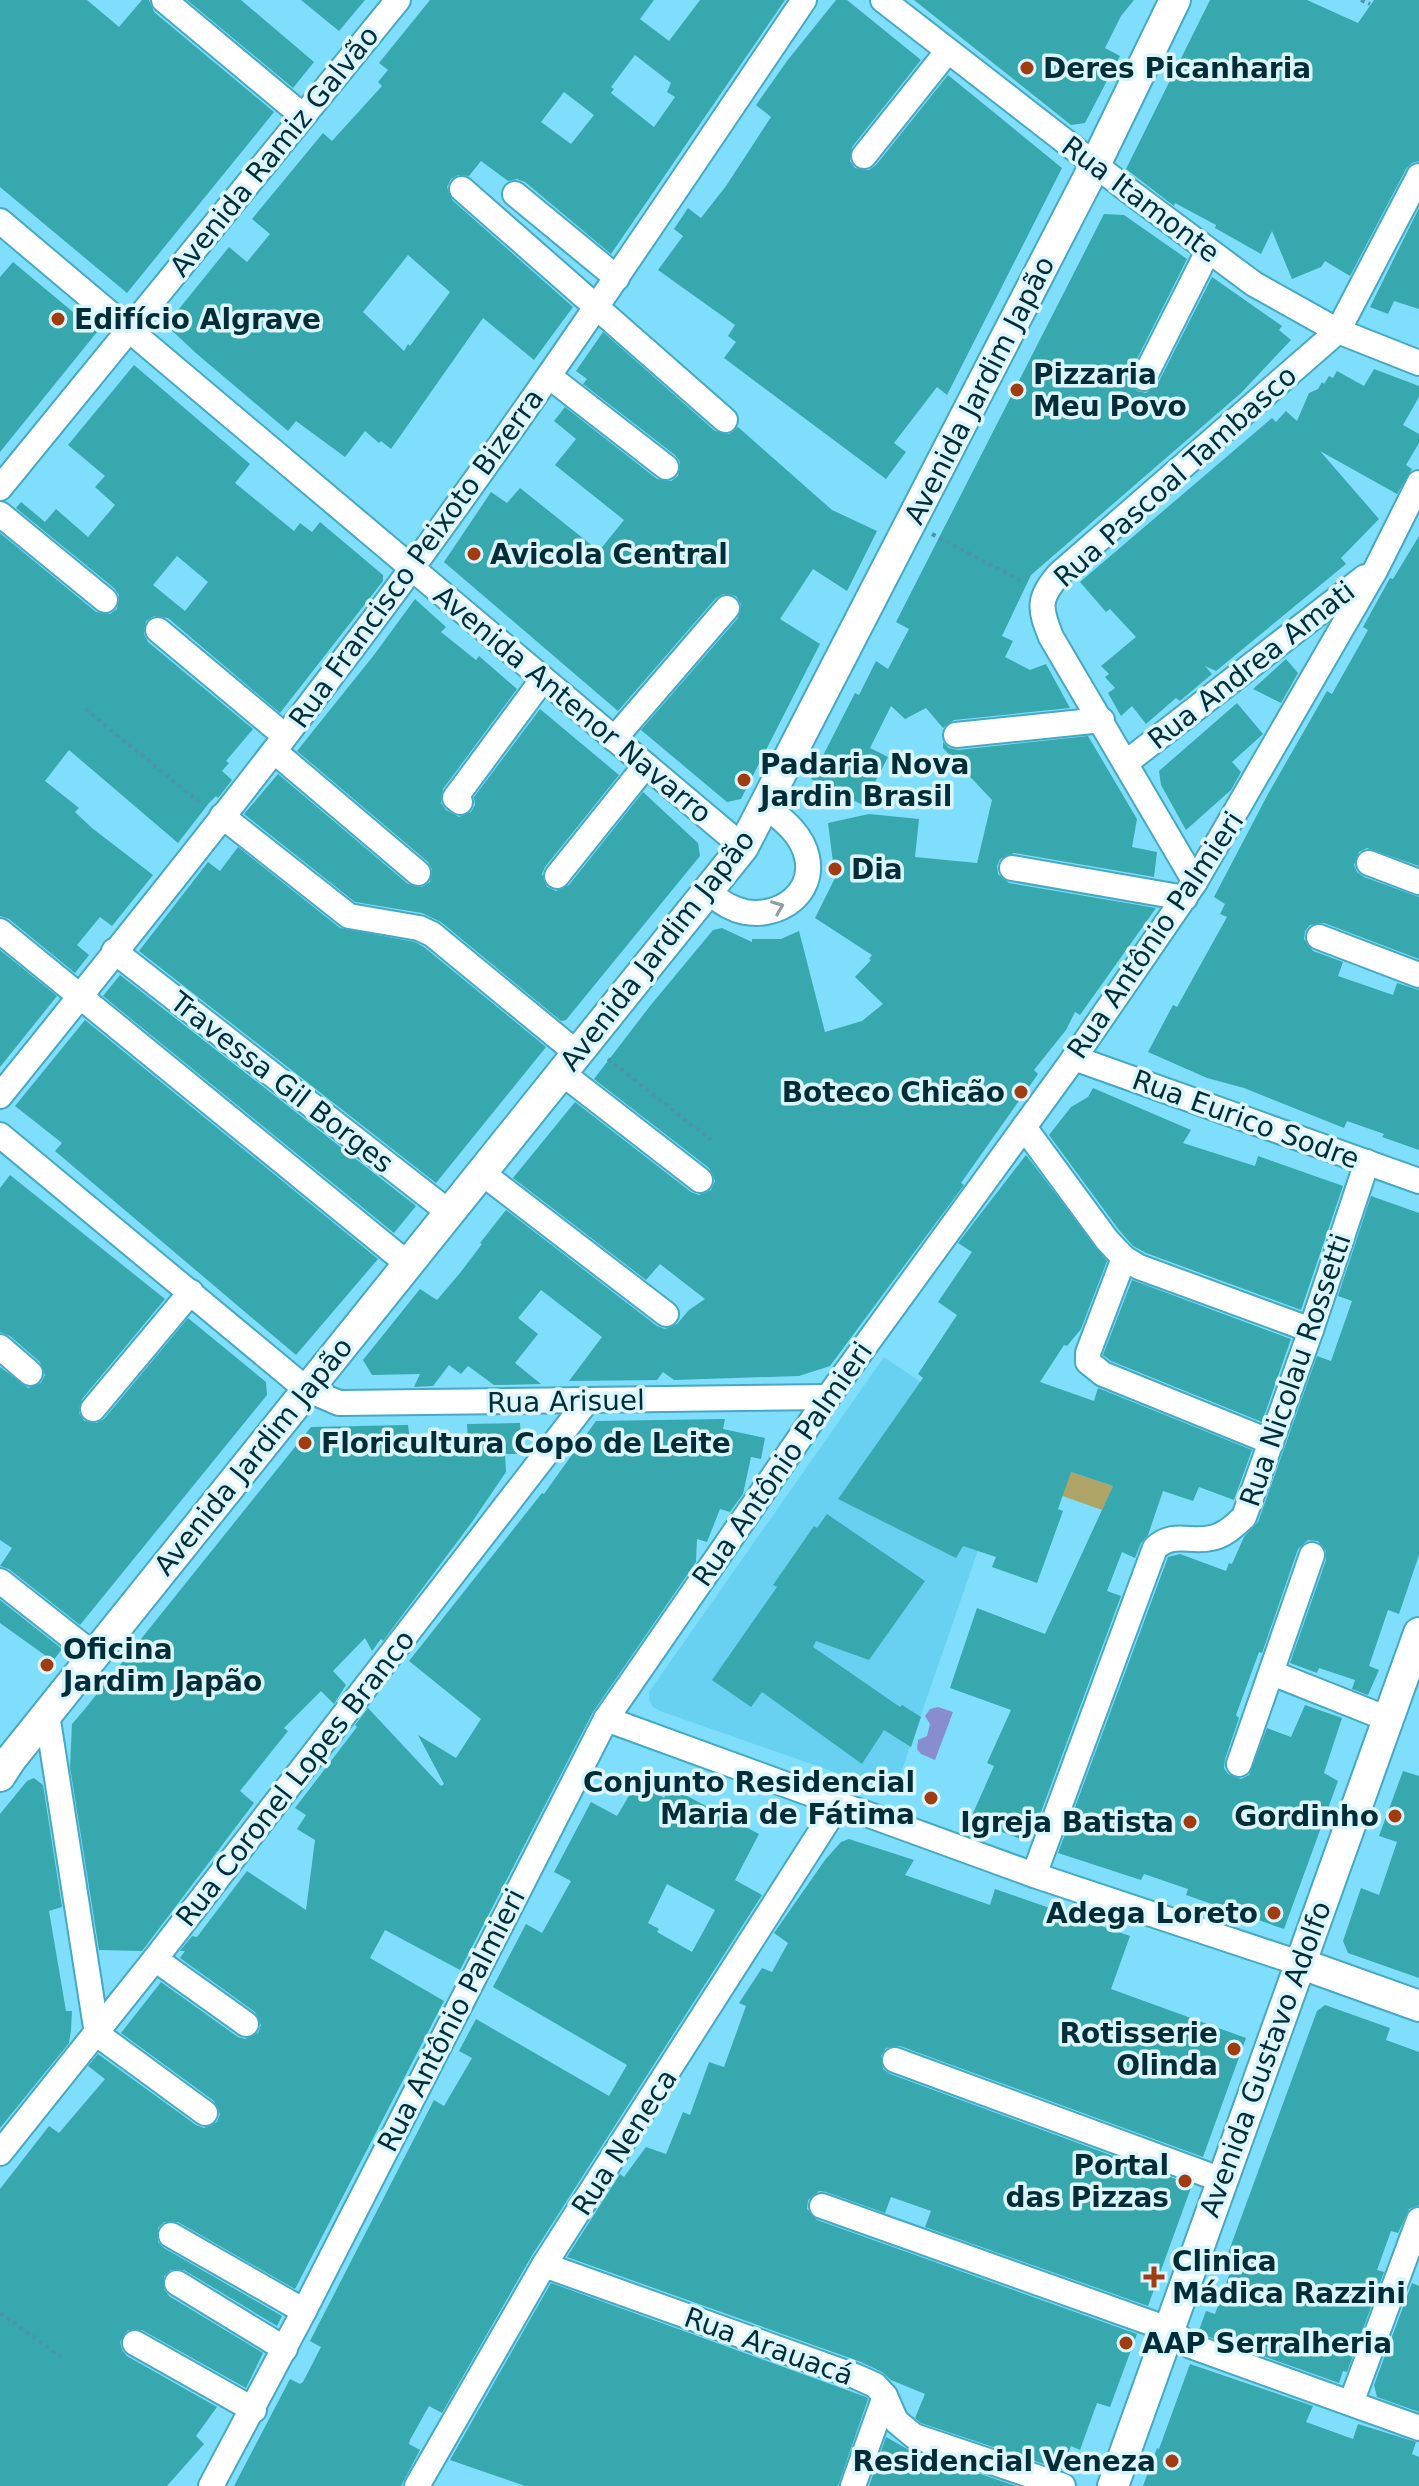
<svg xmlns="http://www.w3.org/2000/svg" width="1419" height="2486" viewBox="0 0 1419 2486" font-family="'DejaVu Sans',sans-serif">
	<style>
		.built { fill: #68d1f1 }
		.green { fill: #aea466 }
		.water { fill: #888dd0 }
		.building { fill: #37a8ae; fill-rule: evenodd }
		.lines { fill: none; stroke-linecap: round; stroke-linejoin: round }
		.minor-casing { stroke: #46a8c5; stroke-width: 28 }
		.major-casing { stroke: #46a8c5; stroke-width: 34 }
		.path { stroke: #4b95ab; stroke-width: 4; stroke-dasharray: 4 4; stroke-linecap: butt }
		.minor { stroke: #fff; stroke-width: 24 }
		.major { stroke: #fff; stroke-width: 30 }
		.oneway { stroke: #8ca0a5 }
		.poi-dot { fill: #a13c11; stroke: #dbf5fe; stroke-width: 3 }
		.labels { text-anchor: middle; stroke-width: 7; stroke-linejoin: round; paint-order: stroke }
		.poi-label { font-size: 28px; font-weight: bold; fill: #002d38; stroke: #dbf5fe; text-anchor: start }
		.street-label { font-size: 28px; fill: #002d38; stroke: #dbf5fe }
	</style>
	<rect width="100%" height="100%" fill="#7fdefc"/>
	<polygon class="built" points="884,1357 1014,1446 894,1793 660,1711 653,1707 649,1700 649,1692"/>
	<polygon class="green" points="1062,1469 1113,1486 1102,1510 1054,1493"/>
	<polygon class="water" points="938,1707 953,1712 935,1760 921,1754 917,1749 918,1740 927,1736 930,1724 925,1716 930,1709"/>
	<g class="building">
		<polygon points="0,0 87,0 119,27 142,0 149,0 154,12 274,112 127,293 0,187"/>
		<polygon points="187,0 241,0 314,62 293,88"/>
		<polygon points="301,0 365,0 339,31"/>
		<path d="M430 0H654L640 19 669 41 700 0H785L611 254 525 182 517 179 508 181 481 161 469 176 458 175 451 179 447 187 452 200 573 307 534 360 483 318 391 449 381 441 379 443 365 431 345 457 296 421 288 431 197 354 166 325 229 247 247 262 270 234 252 219 323 133 332 141 382 86 378 82 388 70 379 63ZM635 55 671 83 667 92 675 97 654 127 611 93 614 89 611 87ZM564 92 594 115 571 144 541 122ZM408 255 450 292 410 346 408 344 404 351 363 312Z"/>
		<polygon points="836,0 847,0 921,60 852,147 850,161 855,168 869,170 876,165 948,75 1062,168 947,395 937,387 894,443 906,452 886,479 724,358 736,342 728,336 735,325 658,270 683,236 674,229 688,208 701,218 726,186 771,117 756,105 787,61"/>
		<polygon points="914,0 1134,0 1121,16 1105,48 1120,56 1112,71 1085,123 1071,125"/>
		<polygon points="1210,0 1307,0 1358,23 1374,0 1419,0 1419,161 1412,163 1406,169 1350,276 1325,261 1321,267 1292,279 1272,231 1261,254 1215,228 1216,225 1175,203 1174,206 1126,169"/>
		<polygon points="1419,208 1419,309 1394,301 1388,314 1370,307"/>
		<polygon points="1104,214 1124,215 1187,259 1131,371 1129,380 1137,391 1146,393 1157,385 1212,277 1282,326 1279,330 1291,340 1241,393 1031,575 1002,636 1013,641 1005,657 1030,670 1046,664 1070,708 954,720 943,728 926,708 905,719 891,706 870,748 888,757 863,805 811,779 855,693 859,695 876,661 888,669 909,629 896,622"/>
		<polygon points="13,262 97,332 0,452 0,277"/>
		<polygon points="603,332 715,431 729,434 738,427 832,510 877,531 847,591 813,569 780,619 820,644 741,799 727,802 641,730 738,618 741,604 736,596 723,594 716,598 618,711 444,562 491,492 507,503 520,488 599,551 624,520 555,465 576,439 554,421 565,407 657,479 671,481 678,476 680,462 675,455 583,384 587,379 576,371"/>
		<path d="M134 365 250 464 235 483 294 531 300 523 312 532 320 522 383 575V581L280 713 168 618 154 616 146 621 144 634 148 642 253 729 226 761 229 763 222 771 232 780 218 798 216 796 209 803 178 843 69 750 45 781 79 808 75 812 92 828 153 875 112 926 100 917 77 945 89 955 75 973 9 919 0 916V533L96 612 110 614 117 609 119 595 114 588 16 508 21 502 45 522 56 509 88 537 115 505 95 487 105 476 68 445ZM177 556 208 582 185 611 153 585Z"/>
		<polygon points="1374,369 1419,386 1419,397 1403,425 1419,434 1419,443 1406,465 1412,469 1397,494 1320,451 1379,519 1341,558 1346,564 1216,671 1205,666 1212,674 1180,701 1176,698 1146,724 1132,706 1121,716 1108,693 1115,688 1105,677 1109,674 1101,666 1136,637 1110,609 1106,612 1080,582 1272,418 1276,422 1286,411 1297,421 1309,393 1318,389 1322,382 1324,384 1329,376 1333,378 1337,371 1364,386"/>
		<polygon points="1419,536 1419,866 1367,848 1359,852 1354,865 1357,872 1364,877 1419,897 1419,959 1324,923 1310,925 1305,931 1304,939 1313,951 1343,962 1338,976 1393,995 1397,983 1419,990 1419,1150 1382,1137 1384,1134 1347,1121 1344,1128 1244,1088 1207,1078 1148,1052 1173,1005 1177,1007 1227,917 1220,914 1225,904 1214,897 1268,794 1327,691 1332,694 1368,630 1363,627 1390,578 1393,579"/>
		<polygon points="415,599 446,627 441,632 476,660 479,656 517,689 443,789 441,803 446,810 459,817 471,812 475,805 474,797 540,709 619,775 545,867 542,874 547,887 556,891 569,885 643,792 698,843 700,856 566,1020 561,1021 441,922 422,913 355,902 244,814 278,774 408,884 422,887 430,882 432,869 428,862 297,751 374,655"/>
		<polygon points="1286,659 1298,673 1281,703 1253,689"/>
		<polygon points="1237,703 1263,734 1232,762 1241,772 1231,790 1186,830 1161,785 1159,771"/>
		<polygon points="1088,736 1137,819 1132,847 1157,852 1154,877 1014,853 1000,859 997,866 998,874 1009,883 1156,908 1080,1015 1075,1012 1066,1030 1034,1070 1038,1074 961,1183 964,1185 830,1366 799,1376 674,1380 663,1372 657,1380 569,1381 602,1337 541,1290 518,1318 538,1334 515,1363 541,1384 494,1385 468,1366 461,1374 449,1365 433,1386 414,1387 420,1374 372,1375 363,1360 420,1289 437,1300 460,1273 482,1244 480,1243 506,1210 657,1326 665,1329 677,1324 689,1310 705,1299 660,1264 646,1280 513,1178 575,1102 691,1192 699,1195 711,1190 715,1181 709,1168 594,1079 650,1006 713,930 722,928 752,942 752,939 781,939 799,931 825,1032 862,1021 883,1004 855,977 871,960 869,959 872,955 815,918 835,878 828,823 869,814 919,819 915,857 977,863 992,800 943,748 943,742 949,748 958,750"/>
		<polygon points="238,847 340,928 415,942 424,947 546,1047 436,1183 139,951 208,862 220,871"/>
		<polygon points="0,950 57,996 0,1067"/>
		<polygon points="120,975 416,1206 394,1233 103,996"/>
		<polygon points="85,1020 378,1259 296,1355 55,1151 62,1143 15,1106"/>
		<polygon points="1093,1088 1191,1130 1183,1143 1255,1166 1258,1156 1343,1186 1301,1310 1146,1253 1133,1246 1119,1230 1049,1135 1071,1107 1088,1097"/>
		<polygon points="1026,1155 1107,1261 1081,1329 1067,1346 1064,1345 1040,1382 1094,1401 1098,1388 1252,1450 1234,1500 1199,1487 1193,1501 1163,1491 1148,1535 1141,1543 1135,1558 1122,1552 1107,1591 1121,1596 1031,1839 1026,1841 970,1820 994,1766 987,1763 1011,1710 950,1688 977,1608 1045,1634 1113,1486 1071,1472 1058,1509 1063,1511 1037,1583 992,1567 996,1557 963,1546 956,1558 838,1499 923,1378 918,1374 957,1315 938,1302 972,1252 958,1243"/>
		<polygon points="10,1175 165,1299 82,1399 79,1413 84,1421 97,1423 104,1419 188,1318 266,1382 267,1395 80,1625 9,1569 0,1566 12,1548 0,1540 0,1367 28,1388 41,1383 45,1375 40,1362 10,1336 0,1332 0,1188"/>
		<polygon points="1371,1196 1419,1213 1419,1555 1399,1614 1388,1610 1369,1666 1379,1670 1368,1695 1352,1689 1355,1680 1319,1668 1317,1673 1290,1663 1326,1560 1326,1551 1318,1541 1308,1540 1298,1549 1262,1653 1259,1652 1236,1715 1239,1718 1225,1759 1224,1768 1228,1774 1241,1779 1249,1775 1267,1728 1291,1737 1305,1705 1342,1718 1324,1773 1338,1781 1284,1929 1186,1895 1188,1889 1144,1874 1141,1880 1058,1853 1168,1557 1180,1554 1226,1571 1229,1563 1232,1564 1244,1537 1258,1522 1317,1356 1331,1361 1352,1301 1338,1296"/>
		<polygon points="1132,1280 1291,1339 1262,1422 1111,1361 1103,1355"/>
		<polygon points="725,1419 723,1429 765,1438 761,1459 751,1457 743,1494 730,1512 720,1509 707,1542 697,1539 696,1562 593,1712 460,1970 385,1930 370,1958 444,2001 295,2289 178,2222 164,2222 158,2228 158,2242 164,2248 282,2316 277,2326 184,2270 171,2270 164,2276 164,2289 169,2296 263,2353 246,2388 142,2330 128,2330 120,2342 122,2350 127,2356 217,2407 196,2436 204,2444 167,2486 0,2486 0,2189 49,2126 59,2133 105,2079 88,2066 98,2054 196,2125 204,2128 217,2122 220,2114 214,2101 121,2033 161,1982 238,2037 245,2039 258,2033 261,2025 255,2012 180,1958 185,1951 180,1951 192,1936 197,1937 247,1871 306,1910 315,1840 297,1829 306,1815 295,1808 357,1727 355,1725 368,1708 441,1786 444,1784 418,1735 456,1758 481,1719 409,1661 542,1493 544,1494 596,1421"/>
		<polygon points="520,1423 522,1454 505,1454 506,1472 472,1522 383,1641 381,1639 372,1651 365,1638 333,1671 346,1685 334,1704 321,1691 284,1728 288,1731 240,1791 254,1803 142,1951 99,1950 70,1767 72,1724 84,1710 311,1427 408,1425 410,1442 432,1440 432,1444 468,1442 467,1424"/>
		<polygon points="827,1514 925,1581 869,1660 816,1641 813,1647 900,1707 902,1705 921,1717 911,1747 884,1730 862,1764 762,1692 751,1707 712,1680 777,1587 773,1585 814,1526 817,1528"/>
		<polygon points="0,1600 62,1649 53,1661 0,1623"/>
		<polygon points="1403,1771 1419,1776 1419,1978 1348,1953 1343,1941 1361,1888 1379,1895 1397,1842 1379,1836"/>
		<polygon points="34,1778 43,1785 62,1907 49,1911 66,2011 72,2011 71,2030 69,2043 0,2128 0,1814 27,1781"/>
		<path d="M637 1782 664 1798 670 1787 759 1834 735 1880 762 1895 531 2257 442 2413 429 2406 410 2440 409 2444 420 2450 401 2486H234L290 2379 300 2384 303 2382 321 2347 310 2341 434 2100 444 2106 472 2058 459 2051 476 2019 609 2096 627 2065 493 1987 526 1924 542 1933 571 1881 554 1872 591 1802 617 1816ZM667 1884 715 1910 692 1952 657 1932 659 1929 648 1923Z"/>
		<polygon points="849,1839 914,1860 905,1875 990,1905 995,1889 1130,1936 1111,1989 1246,2038 1203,2157 900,2046 886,2048 881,2056 883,2069 890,2074 1192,2185 1148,2306 925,2227 931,2211 891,2197 885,2213 826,2192 819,2191 808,2200 807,2209 817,2220 1137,2334 1110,2407 1097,2403 1080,2450 1071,2446 1062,2470 921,2423 915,2418 925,2394 891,2380 882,2372 861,2362 567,2257 620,2174 624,2177 646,2147 666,2154 683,2112 690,2115 709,2062 724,2067 746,2006 739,2003 762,1968 772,1972 788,1943 774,1933 825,1860 841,1842"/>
		<polygon points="1325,2005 1390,2028 1386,2040 1419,2052 1419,2205 1409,2209 1398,2233 1391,2231 1377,2270 1384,2272 1347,2372 1343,2371 1339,2383 1201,2334 1199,2330 1206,2311 1215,2314 1231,2270 1223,2267 1317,2011"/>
		<polygon points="551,2283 866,2397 868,2399 838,2486 525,2486 450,2460"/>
		<polygon points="1412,2283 1419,2286 1419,2412 1377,2397 1374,2385"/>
		<polygon points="1190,2364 1313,2406 1306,2422 1353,2439 1358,2424 1416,2442 1412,2454 1419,2457 1419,2486 1143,2486 1157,2448 1159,2449"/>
		<polygon points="886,2437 909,2450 1016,2486 869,2486"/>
	</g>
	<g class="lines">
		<defs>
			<g id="minor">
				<polyline points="164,0 303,116"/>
				<polyline points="883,0 1129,191 1254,284 1338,331 1419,363"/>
				<polyline points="864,156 947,52"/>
				<polyline points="462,189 725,420"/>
				<polyline points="515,194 617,278"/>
				<polyline points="0,221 743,847"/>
				<polyline points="550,377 666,467"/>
				<polyline points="1144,378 1208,251"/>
				<polyline points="0,488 398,0"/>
				<polyline points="0,514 105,600"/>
				<polyline points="158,630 285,736"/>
				<polyline points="956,735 1102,720"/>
				<polyline points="614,739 727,608"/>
				<polyline points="274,751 418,873"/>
				<polyline points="1127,762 1365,577"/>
				<polyline points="460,802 455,798 543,679"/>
				<polyline points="222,816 349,916 419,928 432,934 578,1054"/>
				<polyline points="1369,863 1419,882"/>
				<polyline points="1012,868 1185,898"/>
				<polyline points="557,876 646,765"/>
				<path d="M1195 882 1051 637C1039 607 1038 599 1059 574L1338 331 1419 176"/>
				<path d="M707 892C719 900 730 909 745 912 779 918 815 894 807 857 802 834 782 819 765 805"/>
				<polyline points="0,931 408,1264"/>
				<polyline points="1319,937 1419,975"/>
				<polyline points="114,951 450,1213"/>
				<polyline points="1074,1058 1419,1181"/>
				<polyline points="562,1073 700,1180"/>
				<path d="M0 1096C140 922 280 748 412 568 548 382 675 191 804 0"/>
				<polyline points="1024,1127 1107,1240 1124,1258 1139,1267 1311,1330"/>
				<polyline points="0,1135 306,1389 339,1403 828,1397"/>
				<polyline points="482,1173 666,1314"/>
				<polyline points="1124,1258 1088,1353 1088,1362 1103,1374 1271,1442"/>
				<polyline points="0,1347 30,1373"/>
				<polyline points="93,1409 191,1292"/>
				<polyline points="0,1581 94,1655"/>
				<polyline points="1272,1673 1388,1719"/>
				<polyline points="47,1714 97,2034 205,2113"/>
				<polyline points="606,1719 1034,1875 1299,1963"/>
				<polyline points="1239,1764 1312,1555"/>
				<path d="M1034 1875 1155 1548C1173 1531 1190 1543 1211 1538 1224 1536 1234 1526 1244 1517L1311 1330 1367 1162"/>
				<polyline points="155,1959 246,2024"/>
				<polyline points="895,2060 1222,2180"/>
				<polyline points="0,2153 155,1959 587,1401"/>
				<polyline points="822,2206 1168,2329 1191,2346 1419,2428"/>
				<polyline points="171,2235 304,2311"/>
				<polyline points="544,2265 855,2376 875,2385 885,2396 896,2421 914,2436 1063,2486"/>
				<polyline points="177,2283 285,2349"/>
				<polyline points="135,2343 254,2410"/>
				<polyline points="1351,2403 1419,2220"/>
				<polyline points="211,2486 304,2311 606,1719 828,1397 1072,1061 1195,882 1376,569 1419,483"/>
				<polyline points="417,2486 544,2265 839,1803"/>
				<polyline points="853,2486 885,2396"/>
			</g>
			<g id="major">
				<polyline points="0,1776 11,1759 743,847 1095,165 1175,0"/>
				<polyline points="1299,1963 1419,2006"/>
				<polyline points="1113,2486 1419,1633"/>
			</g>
		</defs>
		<use href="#minor" class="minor-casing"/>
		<use href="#major" class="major-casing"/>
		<g class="path">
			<polyline points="1361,0 1370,4"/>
			<polyline points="932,534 1023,582"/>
			<polyline points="85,709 203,805"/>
			<polyline points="608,1059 711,1140"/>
			<polyline points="0,2313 61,2357"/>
		</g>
		<use href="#minor" class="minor"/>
		<use href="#major" class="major"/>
	</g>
	<defs><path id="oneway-chevron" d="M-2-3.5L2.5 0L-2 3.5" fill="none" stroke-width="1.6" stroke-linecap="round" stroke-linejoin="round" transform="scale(2)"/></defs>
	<use class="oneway" href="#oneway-chevron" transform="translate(778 907) rotate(-22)"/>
	<g class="poi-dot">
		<circle cx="1027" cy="68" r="8"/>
		<circle cx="58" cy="319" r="8"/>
		<circle cx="1017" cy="390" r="8"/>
		<circle cx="474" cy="554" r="8"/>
		<circle cx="744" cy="780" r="8"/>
		<circle cx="835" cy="869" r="8"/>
		<circle cx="1021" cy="1092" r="8"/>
		<circle cx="305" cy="1443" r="8"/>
		<circle cx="47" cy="1665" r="8"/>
		<circle cx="931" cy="1798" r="8"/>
		<circle cx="1395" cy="1816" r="8"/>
		<circle cx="1190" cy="1822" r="8"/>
		<circle cx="1274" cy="1913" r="8"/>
		<circle cx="1234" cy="2049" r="8"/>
		<circle cx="1185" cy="2181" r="8"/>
		<path d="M1150 2265h8v8h8v8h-8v8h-8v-8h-8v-8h8z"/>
		<circle cx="1126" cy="2343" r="8"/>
		<circle cx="1172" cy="2461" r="8"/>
	</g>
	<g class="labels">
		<g class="poi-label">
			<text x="1043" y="78">Deres Picanharia</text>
			<text x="74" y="329">Edifício Algrave</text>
			<text x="1033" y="384">Pizzaria<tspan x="1033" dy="32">Meu Povo</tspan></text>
			<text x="490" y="564">Avicola Central</text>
			<text x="760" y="774">Padaria Nova<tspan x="760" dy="32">Jardin Brasil</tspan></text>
			<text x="851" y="879">Dia</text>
			<text x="1005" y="1102" text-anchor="end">Boteco Chicão</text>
			<text x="321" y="1453">Floricultura Copo de Leite</text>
			<text x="63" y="1659">Oficina<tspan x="63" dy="32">Jardim Japão</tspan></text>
			<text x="915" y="1792" text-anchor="end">Conjunto Residencial<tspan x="915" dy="32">Maria de Fátima</tspan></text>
			<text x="1379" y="1826" text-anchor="end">Gordinho</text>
			<text x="1174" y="1832" text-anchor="end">Igreja Batista</text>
			<text x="1258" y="1923" text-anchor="end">Adega Loreto</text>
			<text x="1218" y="2043" text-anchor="end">Rotisserie<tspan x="1218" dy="32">Olinda</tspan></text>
			<text x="1169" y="2175" text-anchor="end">Portal<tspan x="1169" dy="32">das Pizzas</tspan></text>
			<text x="1172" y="2271">Clinica<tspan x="1172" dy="32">Mádica Razzini</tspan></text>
			<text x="1142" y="2353">AAP Serralheria</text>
			<text x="1156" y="2471" text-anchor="end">Residencial Veneza</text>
		</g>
		<g class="street-label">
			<text transform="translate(274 151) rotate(-51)" y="10">Avenida Ramiz Galvão</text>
			<text transform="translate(1141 199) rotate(37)" y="10">Rua Itamonte</text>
			<text transform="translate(979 390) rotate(-63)" y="10">Avenida Jardim Japão</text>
			<text transform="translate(1175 476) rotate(-42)" y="10">Rua Pascoal Tambasco</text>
			<text transform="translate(416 558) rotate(-54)" y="10">Rua Francisco Peixoto Bizerra</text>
			<text transform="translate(1251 665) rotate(-38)" y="10">Rua Andrea Amati</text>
			<text transform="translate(573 704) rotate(40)" y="10">Avenida Antenor Navarro</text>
			<text transform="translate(1155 935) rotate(-56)" y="10">Rua Antônio Palmieri</text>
			<text transform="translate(657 950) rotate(-52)" y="10">Avenida Jardim Japão</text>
			<text transform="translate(282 1082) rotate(38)" y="10">Travessa Gil Borges</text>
			<text transform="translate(1246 1119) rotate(20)" y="10">Rua Eurico Sodre</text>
			<text transform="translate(1295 1370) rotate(-71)" y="10">Rua Nicolau Rossetti</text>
			<text transform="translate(566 1401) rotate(-1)" y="10">Rua Arisuel</text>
			<text transform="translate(253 1456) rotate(-51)" y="10">Avenida Jardim Japão</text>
			<text transform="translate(782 1464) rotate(-55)" y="10">Rua Antônio Palmieri</text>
			<text transform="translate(295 1778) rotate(-52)" y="10">Rua Coronel Lopes Branco</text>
			<text transform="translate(451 2020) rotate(-63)" y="10">Rua Antônio Palmieri</text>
			<text transform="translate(1265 2059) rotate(-70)" y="10">Avenida Gustavo Adolfo</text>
			<text transform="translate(624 2142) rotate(-57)" y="10">Rua Neneca</text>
			<text transform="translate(769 2346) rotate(20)" y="10">Rua Arauacá</text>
		</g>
	</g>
</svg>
